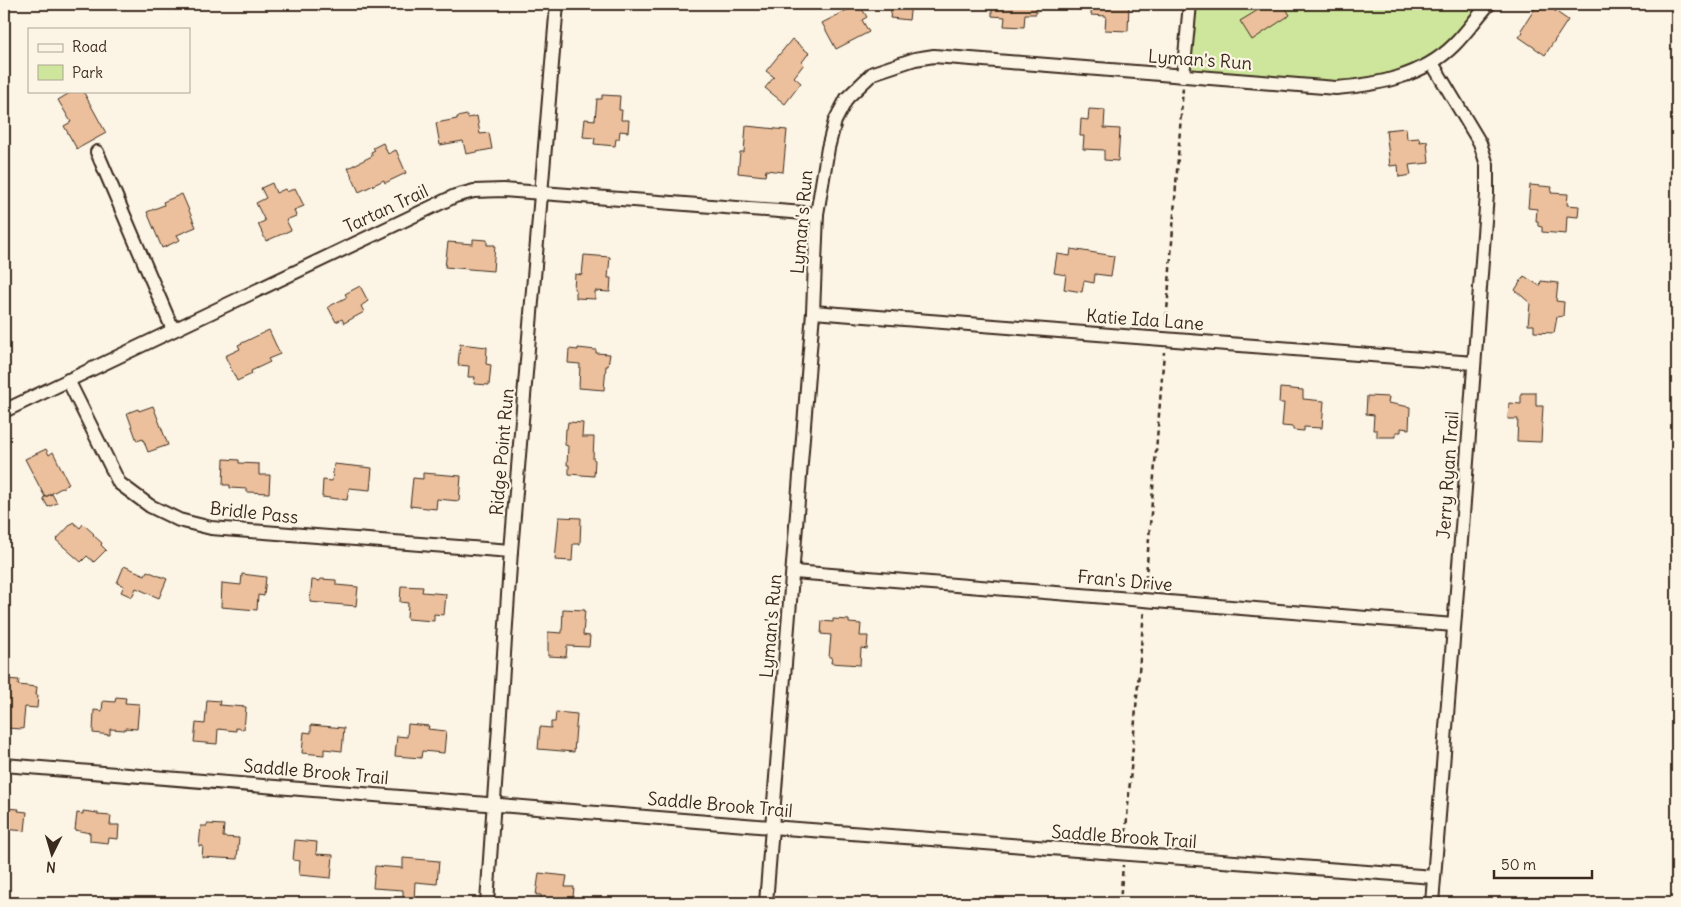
<svg xmlns="http://www.w3.org/2000/svg" width="1681" height="907" viewBox="0 0 1681 907" font-family="Delius,sans-serif">
	<style>
		.green { fill: #cee69b; stroke: #84885c }
		.building { fill: #ecc09c; stroke: #3b2a1e }
		.lines { fill: none; stroke-linecap: round; stroke-linejoin: round }
		.minor-casing { stroke: #3b2a1e; stroke-width: 16 }
		.path { stroke: #3b2a1e; stroke-width: 2.5; stroke-dasharray: 5 4; stroke-linecap: butt }
		.minor { stroke: #fcf5e5; stroke-width: 12 }
		.labels { text-anchor: middle; stroke-width: 4.5; stroke-linejoin: round; paint-order: stroke }
		.street-label { font-size: 18px; fill: #3b2a1e; stroke: #fcf5e5 }
	</style>
	<rect width="100%" height="100%" fill="#fcf5e5"/>
	<filter id="ink" filterUnits="userSpaceOnUse"><feTurbulence type="fractalNoise" baseFrequency=".02" numOctaves="2"/><feDisplacementMap in="SourceGraphic" scale="10" xChannelSelector="R" yChannelSelector="G"/><feConvolveMatrix kernelMatrix="1 2 1 2 8 2 1 2 1" color-interpolation-filters="sRGB"/></filter>
	<g filter="url(#ink)">
		<polygon class="green" points="1190,4 1489,4 1432,63 1368,85 1183,76"/>
		<g class="building">
			<polygon points="859,4 867,17 862,20 869,32 836,49 822,23"/>
			<polygon points="892,4 911,4 909,20 890,18"/>
			<polygon points="992,4 1036,4 1036,14 1025,14 1024,27 1004,26 1005,17 992,16"/>
			<polygon points="1092,4 1129,4 1128,31 1105,30 1106,16 1091,15"/>
			<polygon points="1268,4 1283,4 1290,15 1252,40 1240,21"/>
			<polygon points="1545,4 1568,20 1545,55 1519,37 1523,32 1521,30 1536,7 1541,10"/>
			<polygon points="792,39 809,53 802,62 804,64 794,77 801,83 785,104 765,88 774,77 766,71"/>
			<polygon points="73,91 83,91 106,133 77,149 64,126 71,122 58,100"/>
			<polygon points="602,95 620,96 619,110 622,110 621,120 629,120 628,132 620,131 619,139 616,139 615,146 594,144 595,138 583,137 585,119 595,120 597,99 602,99"/>
			<polygon points="1089,109 1105,110 1104,128 1120,129 1118,161 1104,160 1104,150 1083,149 1084,136 1080,136 1081,119 1088,120"/>
			<polygon points="467,115 468,118 477,116 480,134 489,133 492,149 466,154 463,141 440,145 436,123 457,119 457,117"/>
			<polygon points="746,126 787,130 783,172 766,170 765,176 738,173 740,152 744,152"/>
			<polygon points="1406,128 1407,139 1419,138 1420,142 1427,141 1429,163 1409,165 1411,175 1399,177 1398,165 1390,166 1386,130"/>
			<polygon points="383,143 388,154 396,150 406,173 385,183 384,180 359,192 348,168 372,156 371,152 375,150 373,148"/>
			<polygon points="272,183 276,193 285,189 287,192 295,188 304,206 294,210 296,216 286,220 291,230 266,241 258,224 265,221 256,203 266,198 261,188"/>
			<polygon points="1530,185 1552,187 1551,193 1568,194 1567,205 1579,206 1578,217 1567,216 1566,234 1542,232 1542,227 1538,226 1538,221 1536,221 1537,209 1528,208"/>
			<polygon points="182,194 196,227 177,235 180,240 162,248 147,212 164,205 163,202"/>
			<polygon points="473,239 487,240 487,245 495,245 493,271 445,267 448,242 473,244"/>
			<polygon points="1071,249 1114,256 1111,276 1095,274 1094,283 1084,281 1082,292 1064,289 1066,275 1054,273 1057,254 1070,256"/>
			<polygon points="584,255 610,257 608,278 611,278 610,292 595,291 595,299 576,298 576,290 574,289 575,274 582,275"/>
			<polygon points="1524,276 1540,286 1541,281 1558,283 1556,301 1564,302 1563,316 1557,317 1554,333 1534,332 1534,325 1528,325 1530,303 1515,290"/>
			<polygon points="360,286 368,301 361,306 364,312 344,323 342,319 336,322 328,307 347,297 345,294"/>
			<polygon points="269,330 280,354 268,359 270,362 251,371 252,374 237,381 225,356 240,349 238,345"/>
			<polygon points="460,344 487,347 486,364 491,365 489,385 474,384 475,377 468,377 469,366 458,365"/>
			<polygon points="578,348 596,350 596,353 610,354 608,366 606,366 604,390 579,388 580,364 568,363 569,349 578,350"/>
			<polygon points="1280,388 1303,390 1303,399 1324,401 1322,428 1304,427 1304,431 1293,430 1293,427 1282,426 1284,403 1279,403"/>
			<polygon points="1521,393 1536,393 1536,406 1543,406 1541,442 1517,441 1518,419 1508,419 1509,403 1521,404"/>
			<polygon points="1367,396 1389,397 1388,403 1410,407 1409,429 1401,428 1401,432 1396,432 1396,437 1377,437 1377,430 1373,430 1374,415 1366,414"/>
			<polygon points="153,406 168,445 148,452 143,439 137,441 127,413 138,409 139,411"/>
			<polygon points="568,422 583,423 582,437 594,437 593,459 595,460 594,476 569,474 569,465 567,465 568,446 565,445 566,429 567,429"/>
			<polygon points="46,449 49,455 53,452 69,484 45,497 25,459"/>
			<polygon points="224,459 239,460 239,463 259,464 259,475 270,475 269,493 247,492 247,489 230,488 230,485 223,485"/>
			<polygon points="334,464 372,468 370,490 349,488 347,500 322,497 323,480 332,481"/>
			<polygon points="423,473 461,476 459,501 437,499 436,509 410,506 413,478 423,479"/>
			<polygon points="52,494 57,503 48,507 43,498"/>
			<polygon points="559,517 581,518 580,544 573,544 572,561 555,560"/>
			<polygon points="73,522 80,528 83,524 94,534 93,535 102,543 101,545 106,550 94,562 87,556 81,562 56,540"/>
			<polygon points="124,566 145,575 147,571 167,579 159,598 136,588 132,597 121,592 124,586 117,583"/>
			<polygon points="242,574 266,577 264,596 258,595 257,610 221,607 222,583 241,585"/>
			<polygon points="320,579 336,580 336,585 358,587 356,606 310,602 312,580 320,581"/>
			<polygon points="401,586 423,587 422,592 446,594 444,615 434,614 434,621 407,619 408,603 400,602"/>
			<polygon points="563,609 585,610 583,635 590,636 589,647 567,646 566,657 548,656 548,632 562,633"/>
			<polygon points="833,619 849,620 849,623 861,624 860,636 868,636 867,649 861,648 860,665 831,663 832,657 829,657 831,635 821,634 822,621 833,622"/>
			<polygon points="4,679 19,680 18,685 37,687 36,695 38,695 37,708 25,707 23,729 5,728 6,710 4,710"/>
			<polygon points="116,697 126,698 125,703 139,704 137,729 125,728 125,730 110,729 110,735 93,733 94,710 102,711 103,701 115,702"/>
			<polygon points="207,700 220,701 219,705 246,707 244,729 236,728 236,731 218,729 217,744 194,742 196,723 205,724"/>
			<polygon points="556,712 577,714 574,752 538,749 540,727 551,728 551,722 555,722"/>
			<polygon points="408,724 429,726 428,729 446,731 444,753 422,751 421,758 395,756 397,736 407,737"/>
			<polygon points="311,725 344,728 342,751 324,749 324,755 302,753 304,732 311,733"/>
			<polygon points="4,808 19,809 18,811 27,812 25,831 4,829"/>
			<polygon points="83,811 98,813 98,815 111,816 110,825 119,825 118,839 109,838 108,843 90,841 90,833 75,830 77,813 83,814"/>
			<polygon points="207,824 224,825 223,837 239,838 237,859 202,857 203,846 199,846 201,826 207,826"/>
			<polygon points="295,840 317,842 316,854 333,855 331,878 299,875 300,861 293,860"/>
			<polygon points="403,858 439,861 437,884 415,882 414,902 403,901 403,890 373,888 375,866 403,868"/>
			<polygon points="539,873 567,876 565,887 574,887 573,898 565,897 565,903 540,903 541,895 536,895"/>
		</g>
		<g class="lines">
			<defs>
				<g id="minor">
					<polyline points="1183,76 1190,4"/>
					<polyline points="97,152 173,330"/>
					<polyline points="813,312 1474,363"/>
					<polyline points="68,380 119,483 150,506 179,520 211,528 511,551"/>
					<polyline points="4,411 455,196 474,191 503,190 817,214"/>
					<polyline points="794,572 1454,625"/>
					<polyline points="4,765 771,827 1434,877"/>
					<polyline points="487,903 511,551 557,4"/>
					<path d="M766 903 813 312 817 214 828 148 835 121 847 98 873 73 915 59 934 56 1336 88C1378 85 1423 76 1454 45 1467 32 1477 17 1489 4"/>
					<polyline points="1432,903 1463,515 1487,194 1487,165 1480,143 1432,63"/>
				</g>
			</defs>
			<use href="#minor" class="minor-casing"/>
			<g class="path">
				<polyline points="1166,326 1183,87"/>
				<polyline points="1145,588 1164,352"/>
				<polyline points="1125,842 1144,611"/>
				<polyline points="1120,903 1123,865"/>
			</g>
			<use href="#minor" class="minor"/>
		</g>
	</g>
	<g class="labels">
		<g class="street-label">
			<text transform="translate(1200 60) rotate(4)" y="6">Lyman's Run</text>
			<text transform="translate(386 209) rotate(-25)" y="6">Tartan Trail</text>
			<text transform="translate(802 222) rotate(-85)" y="6">Lyman's Run</text>
			<text transform="translate(1145 320) rotate(4)" y="6">Katie Ida Lane</text>
			<text transform="translate(502 452) rotate(-85)" y="6">Ridge Point Run</text>
			<text transform="translate(1448 475) rotate(-86)" y="6">Jerry Ryan Trail</text>
			<text transform="translate(254 513) rotate(6)" y="6">Bridle Pass</text>
			<text transform="translate(1125 581) rotate(5)" y="6">Fran's Drive</text>
			<text transform="translate(771 626) rotate(-85)" y="6">Lyman's Run</text>
			<text transform="translate(316 772) rotate(5)" y="6">Saddle Brook Trail</text>
			<text transform="translate(720 805) rotate(5)" y="6">Saddle Brook Trail</text>
			<text transform="translate(1124 837) rotate(4)" y="6">Saddle Brook Trail</text>
		</g>
	</g>
	<rect width="1681" height="907" fill="none" stroke="#fcf5e5" stroke-width="20"/>
	<rect x="10" y="10" width="1661" height="887" fill="none" stroke="#3b2a1e" stroke-width="2" filter="url(#ink)"/>
	<rect x="28" y="28" width="162" height="65" fill="#fcf5e5" stroke="#afa495"/>
	<rect x="38" y="44" width="25" height="8" fill="#fcf5e5" stroke="#afa495"/>
	<text x="72" y="52" font-size="15" fill="#3b2a1e">Road</text>
	<rect x="38" y="65" width="25" height="15" fill="#cee69b" stroke="#afa495"/>
	<text x="72" y="78" font-size="15" fill="#3b2a1e">Park</text>
	<g transform="translate(52 854) rotate(185)" stroke="#fcf5e5" stroke-width="4" paint-order="stroke">
	<path d="M0-4L9 19L0 12L-9 19Z" fill="#3b2a1e"/>
	<text y="-8" font-size="14" font-weight="bold" text-anchor="middle" fill="#3b2a1e">N</text>
	</g>
	<path d="M1494 870v8h98v-8" fill="none" stroke="#3b2a1e" stroke-width="2.5"/>
	<text x="1501" y="870" font-size="15" fill="#3b2a1e" stroke="#fcf5e5" stroke-width="4" paint-order="stroke">50 m</text>
</svg>
